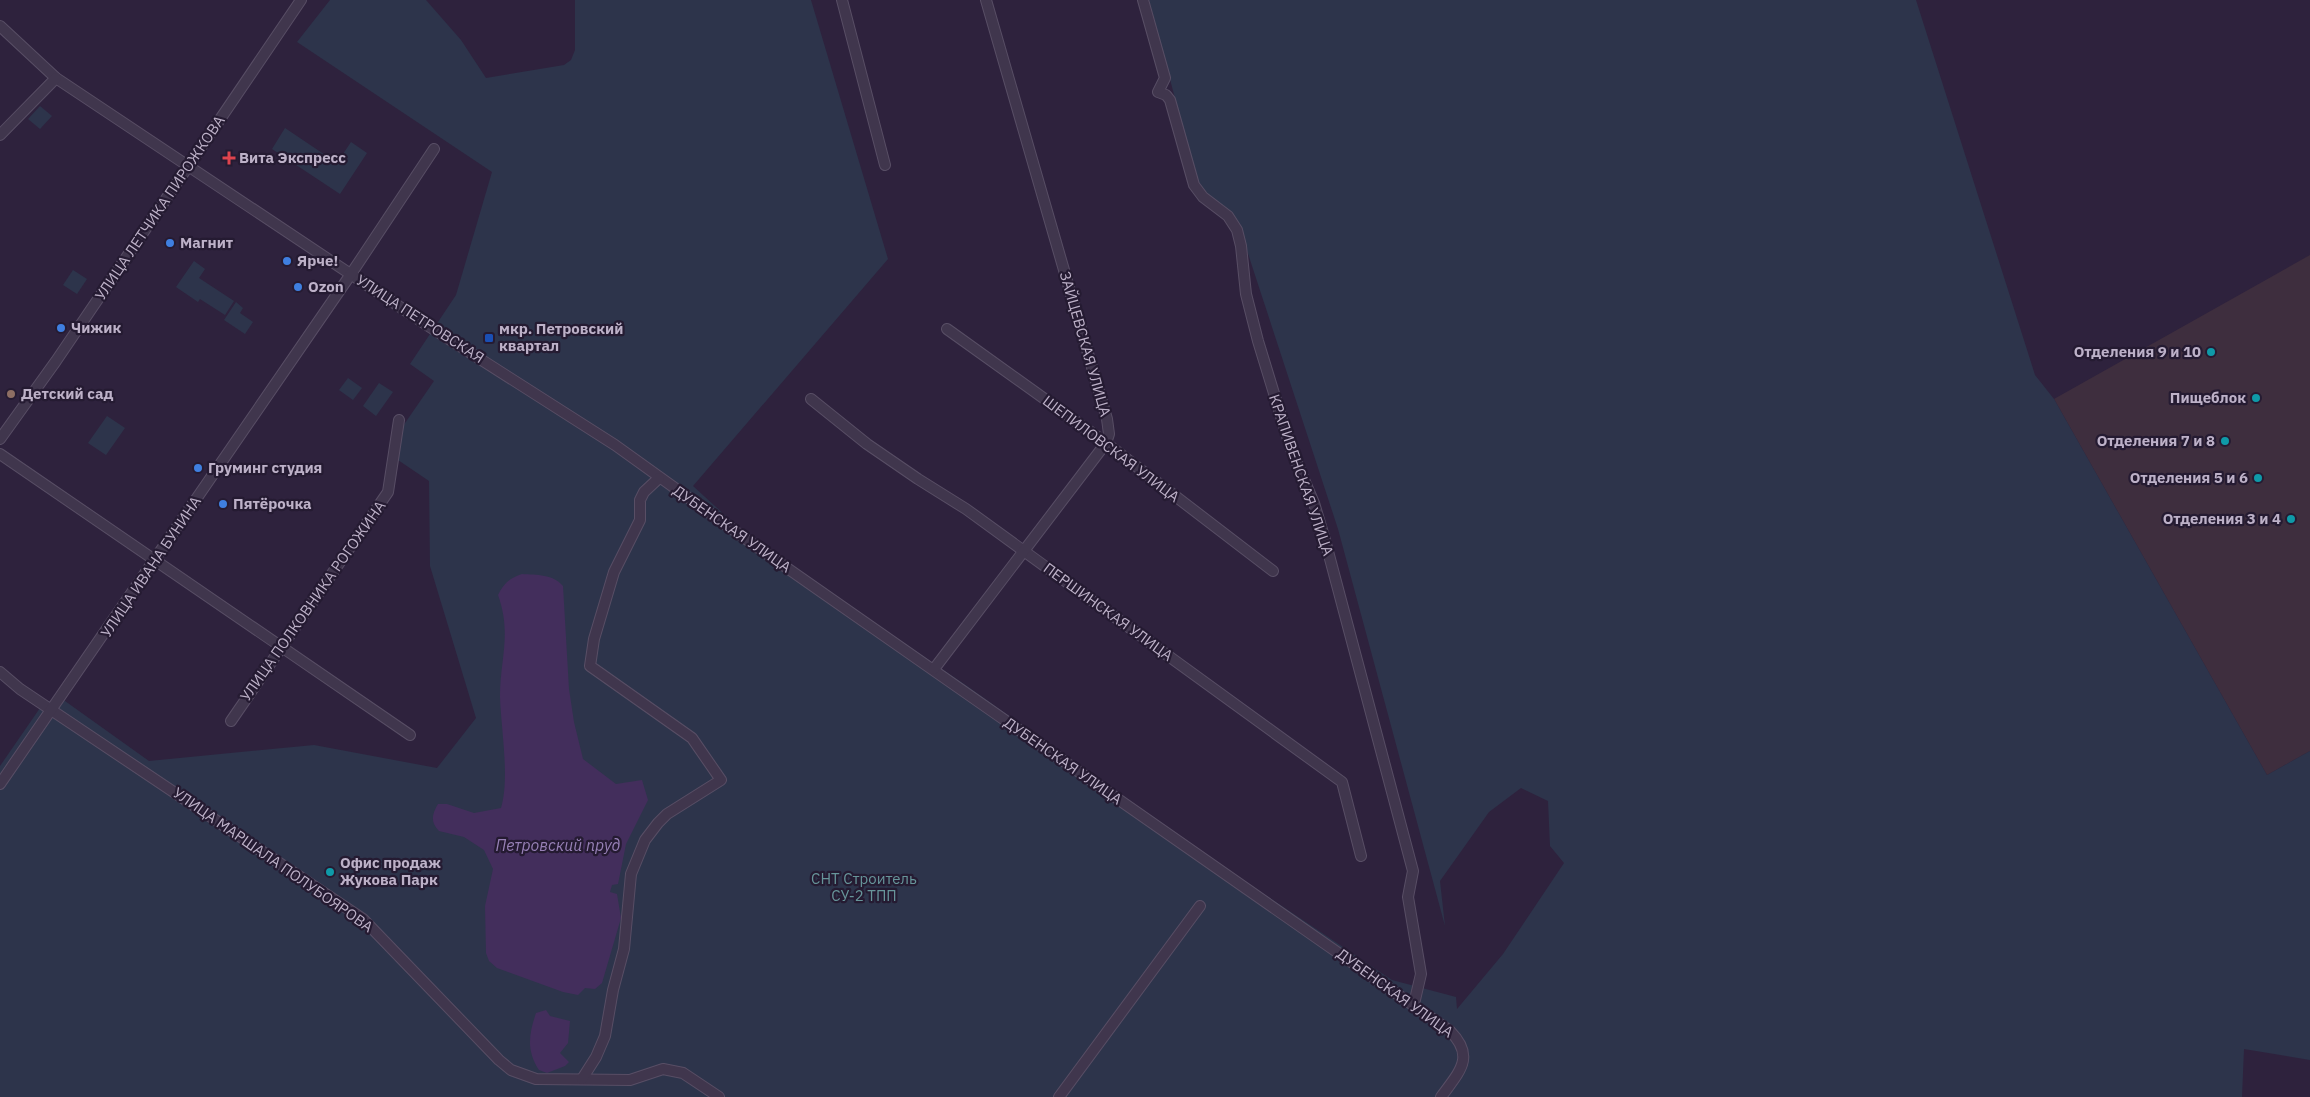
<svg xmlns="http://www.w3.org/2000/svg" width="2310" height="1097" viewBox="0 0 2310 1097" font-family="'IBM Plex Sans',sans-serif">
	<style>
		.medical { fill: #3e2e3e }
		.green { fill: #2d344b }
		.water { fill: #432e5c }
		.lines { fill: none; stroke-linecap: round; stroke-linejoin: round }
		.minor-casing { stroke: #584e65; stroke-width: 12 }
		.minor { stroke: #40364d; stroke-width: 10 }
		.health-dot { fill: #e0444e; stroke: #251b32; stroke-width: 2 }
		.shop-dot { fill: #3f7fe0; stroke: #251b32; stroke-width: 2 }
		.transit-dot { fill: #1a4fb4; stroke: #251b32; stroke-width: 2 }
		.culture-dot { fill: #0f9aa8; stroke: #251b32; stroke-width: 2 }
		.education-dot { fill: #8d6e63; stroke: #251b32; stroke-width: 2 }
		.labels { text-anchor: middle; stroke-width: 4.5; stroke-linejoin: round; paint-order: stroke }
		.poi-label { font-size: 15px; font-weight: bold; fill: #bdb1c8; stroke: #251b32; text-anchor: start }
		.street-label { font-size: 15px; fill: #bdb1c8; stroke: #251b32 }
		.park-label { font-size: 15px; fill: #67959a; stroke: #251b32 }
		.water-label { font-size: 16px; font-style: italic; fill: #9780b6; stroke: #251b32 }
	</style>
	<rect width="100%" height="100%" fill="#2e223d"/>
	<polygon class="medical" points="2310,255 2310,751 2267,775 2054,399"/>
	<g class="green">
		<polygon points="330,0 426,0 461,40 486,78 564,65 571,60 575,50 575,0 811,0 888,259 693,486 750,538 967,686 1185,841 1392,980 1456,997 1457,1009 1503,954 1564,863 1550,846 1548,801 1521,788 1489,812 1440,881 1445,926 1338,529 1237,220 1204,193 1198,185 1149,0 1916,0 2035,375 2054,399 2267,775 2310,751 2310,1060 2244,1049 2242,1097 0,1097 0,766 40,708 58,696 149,761 314,745 437,768 476,718 430,566 429,481 398,460 403,426 434,381 410,364 456,295 492,172 297,42"/>
		<polygon points="40,106 52,116 40,129 28,119"/>
		<polygon points="285,128 337,163 351,142 367,153 340,194 272,149"/>
		<polygon points="194,261 205,269 199,278 234,301 225,315 200,299 198,302 176,287"/>
		<polygon points="73,270 87,279 77,294 63,285"/>
		<polygon points="236,302 243,308 240,313 253,322 245,334 224,320"/>
		<polygon points="348,378 362,388 353,400 339,390"/>
		<polygon points="379,383 393,392 376,416 363,406"/>
		<polygon points="107,416 125,428 106,455 88,443"/>
	</g>
	<g class="water">
		<path d="M522 574C537 575 553 574 563 586L569 689 574 722 583 759 616 784 642 780 648 800 626 844 618 884 612 885 610 892 617 894 621 918 602 983 595 989 585 988 578 995 563 992 497 968 489 961 486 953 485 906 493 869 484 850 464 837 439 831C430 822 432 814 438 804H447L474 813 501 808C510 778 501 729 500 697 500 659 512 634 498 595 504 583 510 578 522 574Z"/>
		<path d="M546 1010 550 1016 570 1021 568 1043 560 1053 569 1062 565 1066 547 1073 539 1070C526 1050 529 1034 536 1013Z"/>
	</g>
	<g class="lines">
		<defs>
			<g id="minor">
				<polyline points="842,0 885,165"/>
				<polyline points="1143,0 1165,78 1158,92 1166,95 1170,100 1194,185 1203,197 1228,216 1237,230 1241,246 1246,294 1258,341 1291,449 1314,503 1325,540 1413,871 1408,897 1421,974 1414,1004"/>
				<path d="M0 26 56 78 430 327 615 445 757 547 1450 1031C1476 1057 1459 1072 1441 1097"/>
				<polyline points="0,135 56,78"/>
				<polyline points="947,329 1106,443 1273,571"/>
				<polyline points="811,399 867,444 918,479 966,509 1342,782 1361,856"/>
				<polyline points="0,439 56,361 301,0"/>
				<polyline points="0,454 410,735"/>
				<polyline points="934,669 1106,443 1109,434 1107,419 986,0"/>
				<polyline points="0,672 20,689 363,919 499,1060 511,1070 536,1079 630,1080 663,1069 683,1073 719,1097"/>
				<polyline points="231,721 388,492 399,420"/>
				<polyline points="0,784 351,274 434,149"/>
				<polyline points="582,1079 596,1057 605,1036 613,990 624,949 631,874 645,840 658,823 667,814 721,780 692,738 590,666 594,639 614,572 640,520 640,500 644,492 659,478"/>
				<polyline points="1059,1097 1200,906"/>
			</g>
		</defs>
		<use href="#minor" class="minor-casing"/>
		<use href="#minor" class="minor"/>
	</g>
	<path class="health-dot" d="M226.5 150.5h5v5h5v5h-5v5h-5v-5h-5v-5h5z"/>
	<g class="shop-dot">
		<circle cx="170" cy="243" r="5"/>
		<circle cx="287" cy="261" r="5"/>
		<circle cx="298" cy="287" r="5"/>
		<circle cx="61" cy="328" r="5"/>
		<circle cx="198" cy="468" r="5"/>
		<circle cx="223" cy="504" r="5"/>
	</g>
	<rect class="transit-dot" x="484" y="333" width="10" height="10" rx="2.5"/>
	<g class="culture-dot">
		<circle cx="2211" cy="352" r="5"/>
		<circle cx="2256" cy="398" r="5"/>
		<circle cx="2225" cy="441" r="5"/>
		<circle cx="2258" cy="478" r="5"/>
		<circle cx="2291" cy="519" r="5"/>
		<circle cx="330" cy="872" r="5"/>
	</g>
	<circle class="education-dot" cx="11" cy="394" r="5"/>
	<g class="labels">
		<g class="poi-label">
			<text x="239" y="163">Вита Экспресс</text>
			<text x="180" y="248">Магнит</text>
			<text x="297" y="266">Ярче!</text>
			<text x="308" y="292">Ozon</text>
			<text x="71" y="333">Чижик</text>
			<text x="499" y="334">мкр. Петровский<tspan x="499" dy="17">квартал</tspan></text>
			<text x="2201" y="357" text-anchor="end">Отделения 9 и 10</text>
			<text x="21" y="399">Детский сад</text>
			<text x="2246" y="403" text-anchor="end">Пищеблок</text>
			<text x="2215" y="446" text-anchor="end">Отделения 7 и 8</text>
			<text x="208" y="473">Груминг студия</text>
			<text x="2248" y="483" text-anchor="end">Отделения 5 и 6</text>
			<text x="233" y="509">Пятёрочка</text>
			<text x="2281" y="524" text-anchor="end">Отделения 3 и 4</text>
			<text x="340" y="868">Офис продаж<tspan x="340" dy="17">Жукова Парк</tspan></text>
		</g>
		<g class="street-label">
			<text transform="translate(160 208) rotate(-56)" y="5">УЛИЦА ЛЕТЧИКА ПИРОЖКОВА</text>
			<text transform="translate(420 319) rotate(33)" y="5">УЛИЦА ПЕТРОВСКАЯ</text>
			<text transform="translate(1085 344) rotate(74)" y="5">ЗАЙЦЕВСКАЯ УЛИЦА</text>
			<text transform="translate(1111 449) rotate(37)" y="5">ШЕПИЛОВСКАЯ УЛИЦА</text>
			<text transform="translate(1301 475) rotate(71)" y="5">КРАПИВЕНСКАЯ УЛИЦА</text>
			<text transform="translate(732 529) rotate(35)" y="5">ДУБЕНСКАЯ УЛИЦА</text>
			<text transform="translate(151 567) rotate(-56)" y="5">УЛИЦА ИВАНА БУНИНА</text>
			<text transform="translate(313 601) rotate(-55)" y="5">УЛИЦА ПОЛКОВНИКА РОГОЖИНА</text>
			<text transform="translate(1108 612) rotate(36)" y="5">ПЕРШИНСКАЯ УЛИЦА</text>
			<text transform="translate(1063 761) rotate(35)" y="5">ДУБЕНСКАЯ УЛИЦА</text>
			<text transform="translate(273 860) rotate(35)" y="5">УЛИЦА МАРШАЛА ПОЛУБОЯРОВА</text>
			<text transform="translate(1395 993) rotate(36)" y="5">ДУБЕНСКАЯ УЛИЦА</text>
		</g>
		<g class="park-label">
			<text x="864" y="884">СНТ Строитель<tspan x="864" dy="17">СУ-2 ТПП</tspan></text>
		</g>
		<g class="water-label">
			<text x="558" y="851">Петровский пруд</text>
		</g>
	</g>
</svg>
